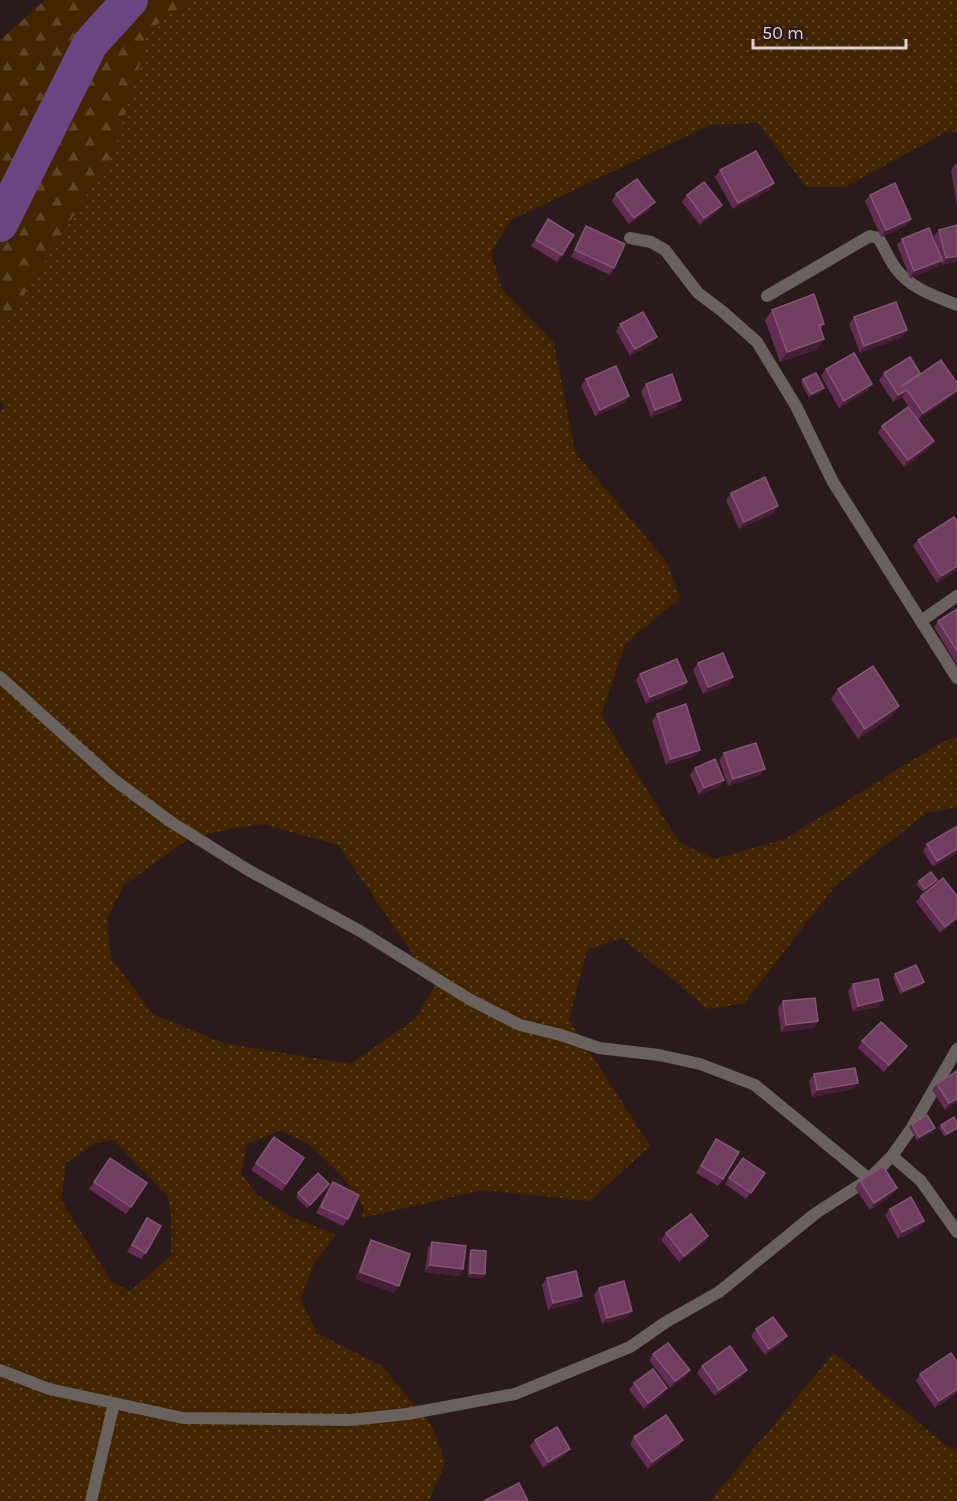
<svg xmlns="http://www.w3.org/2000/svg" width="957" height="1501" viewBox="0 0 957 1501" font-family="Karla,sans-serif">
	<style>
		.grass { fill: url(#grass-dots); fill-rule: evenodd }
		.forest { fill: url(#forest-firs) }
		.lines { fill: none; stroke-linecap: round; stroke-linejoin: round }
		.river { stroke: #6a4581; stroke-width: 36 }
		.street { stroke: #69615e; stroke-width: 12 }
		.wall { fill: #642c54 }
		.shaded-wall { fill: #471e38 }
		.building { fill: #713e61; stroke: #825573; stroke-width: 1.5 }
	</style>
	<defs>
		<pattern id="grass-dots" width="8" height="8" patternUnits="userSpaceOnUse" patternTransform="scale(1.5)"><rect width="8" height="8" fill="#422500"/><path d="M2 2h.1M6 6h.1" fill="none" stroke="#5d4424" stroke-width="1.8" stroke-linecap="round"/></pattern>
		<pattern id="forest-firs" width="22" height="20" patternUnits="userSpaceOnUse" patternTransform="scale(1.5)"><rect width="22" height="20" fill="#422500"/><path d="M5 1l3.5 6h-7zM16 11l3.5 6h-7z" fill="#5d4424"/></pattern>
	</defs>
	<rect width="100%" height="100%" fill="#2a1a1c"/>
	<g class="grass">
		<path d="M189 0H957V133L946 132 845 187H806L758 123 710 125 511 220 491 252 502 289 554 343 575 452 668 564 680 598 625 644 601 715 679 842 714 859 785 839 939 744 957 736V807L926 813 836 885 744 1003 708 1009 622 938 587 950 569 1020 650 1146 590 1201 483 1190 362 1218 364 1208 346 1181 331 1165 308 1144 281 1130 247 1144 241 1173 256 1194 290 1216 336 1235 314 1263 300 1299 317 1333 382 1366 433 1428 445 1462 429 1501H0V412L4 407 0 400V318L12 314 142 57 145 34ZM263 824 338 845 435 986 416 1018 351 1064 223 1043 153 1014 111 958 107 919 124 885 188 839 225 830ZM114 1140 168 1197 171 1216V1256L130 1291 112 1282 61 1200 66 1163 96 1143Z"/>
		<polygon points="834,1353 948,1447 957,1450 957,1501 710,1501"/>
	</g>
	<polygon class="forest" points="45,0 189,0 145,34 142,57 114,152 12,314 0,318 0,40"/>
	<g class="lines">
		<polyline class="river" points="0,224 90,44 130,0"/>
		<g class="street">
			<polyline points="630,238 651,242 665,250 698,293 722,311 757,342 796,406 833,482 957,678"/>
			<path d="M767 296 870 236 878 238C885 248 889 260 897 270 912 289 935 296 957 305"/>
			<polyline points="921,621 957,596"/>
			<polyline points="0,677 113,779 171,822 248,870 360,931 469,999 520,1025 561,1035 599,1048 659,1055 700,1064 755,1085 869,1179"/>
			<polyline points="892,1156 921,1181 957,1232"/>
			<polyline points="0,1370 49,1389 183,1418 351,1420 407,1414 515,1394 630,1347 666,1322 719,1292 816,1213 869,1179 892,1156 911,1129 957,1049"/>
			<polyline points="91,1501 114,1403"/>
		</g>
	</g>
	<g class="wall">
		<polygon points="957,163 957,206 951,170 955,164"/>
		<polygon points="720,170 774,183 769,190 733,209 715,177"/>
		<polygon points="616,194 650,209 629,224 612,201"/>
		<polygon points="687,195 717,212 700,225 682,202"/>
		<polygon points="870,195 911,219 906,226 881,237 865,201"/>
		<polygon points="548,219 562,255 557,262 531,246"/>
		<polygon points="586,226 614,268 610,275 571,257 582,233"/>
		<polygon points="939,230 957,261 942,265 941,262 937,267 910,278 897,245 902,239 938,249 934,236"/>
		<polygon points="772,310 824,324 821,329 817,349 780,362 765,320"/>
		<polygon points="854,317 902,337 860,353 849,324"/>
		<polygon points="620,324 652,344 630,356 616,331"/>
		<polygon points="826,369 872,384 867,391 839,408 821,376"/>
		<polygon points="884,373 920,373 918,376 957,383 957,392 955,394 918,420 902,397 893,402 879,380"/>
		<polygon points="586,379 629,396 625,403 595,416 581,386"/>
		<polygon points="803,379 821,392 809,398 801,382"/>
		<polygon points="646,384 677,407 651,417 641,391"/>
		<polygon points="882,426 929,448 904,467 878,433"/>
		<polygon points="731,493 774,513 739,529 726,500"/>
		<polygon points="918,540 957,570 937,583 913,546"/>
		<polygon points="957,609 957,665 934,627 938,621"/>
		<polygon points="698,663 729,684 703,694 693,670"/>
		<polygon points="640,674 682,689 646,704 636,680"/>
		<polygon points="838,689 892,716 858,739 831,699"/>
		<polygon points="657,714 695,756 666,765 652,721"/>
		<polygon points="724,753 765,769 760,775 728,786 719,760"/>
		<polygon points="695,768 719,787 699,795 690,775"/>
		<polygon points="957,826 957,853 933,867 923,851 927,844"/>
		<polygon points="937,880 934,884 923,892 916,884 919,881"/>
		<polygon points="921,896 957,896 957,920 940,933 916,902"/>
		<polygon points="895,974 924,982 921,986 900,994 893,977"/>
		<polygon points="853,984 878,1007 853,1012 848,991"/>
		<polygon points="783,1001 818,1021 814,1028 781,1032 778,1008"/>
		<polygon points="862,1041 902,1052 884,1072 858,1048"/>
		<polygon points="814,1074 853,1089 812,1097 809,1081"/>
		<polygon points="937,1084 957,1102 945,1110 932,1090"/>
		<polygon points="957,1123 945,1137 939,1128 941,1125"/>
		<polygon points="912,1124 932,1132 917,1140 909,1127"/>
		<polygon points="274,1137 304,1158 282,1191 251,1170"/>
		<polygon points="716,1139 723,1179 718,1186 696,1173"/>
		<polygon points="110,1158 147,1183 126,1214 89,1189"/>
		<polygon points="743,1158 765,1173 746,1199 725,1184"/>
		<polygon points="860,1181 892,1195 870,1210 855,1188"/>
		<polygon points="333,1182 348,1219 343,1226 316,1213 328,1189"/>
		<polygon points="327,1188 307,1208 296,1197 298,1193"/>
		<polygon points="890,1209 924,1221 919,1228 898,1239 885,1215"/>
		<polygon points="147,1218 146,1253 141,1259 127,1252"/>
		<polygon points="666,1233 708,1236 704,1243 679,1262 661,1240"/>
		<polygon points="371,1240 394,1293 356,1279 367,1247"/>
		<polygon points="432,1242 463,1269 459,1276 425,1272 428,1248"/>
		<polygon points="471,1250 485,1274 483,1278 468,1277 469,1253"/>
		<polygon points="547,1278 577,1302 548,1310 542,1285"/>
		<polygon points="599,1288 632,1311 627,1317 602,1324 594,1295"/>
		<polygon points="756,1329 782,1343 765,1355 751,1336"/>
		<polygon points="653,1354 685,1377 670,1388 649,1360"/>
		<polygon points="702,1366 742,1377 715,1396 697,1373"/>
		<polygon points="920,1374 957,1393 935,1408 916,1381"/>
		<polygon points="634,1383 663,1395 644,1409 629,1390"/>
		<polygon points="634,1437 679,1446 648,1469 630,1444"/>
		<polygon points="535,1440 570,1449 565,1455 543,1468 530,1446"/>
	</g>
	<g class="shaded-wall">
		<polygon points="774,183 769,190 733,209 738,203"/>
		<polygon points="655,202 650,209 629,224 634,218"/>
		<polygon points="722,205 717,212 700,225 704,218"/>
		<polygon points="911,219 906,226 881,237 886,230"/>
		<polygon points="957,256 957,261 942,265 946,258"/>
		<polygon points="942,260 937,267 910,278 914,271"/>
		<polygon points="907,330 902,337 860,353 864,346"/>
		<polygon points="657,337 652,344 630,356 635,349"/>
		<polygon points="824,339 817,349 780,362 787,352"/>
		<polygon points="872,384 867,391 839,408 844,401"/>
		<polygon points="824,388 821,392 809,398 811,394"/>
		<polygon points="907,390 902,397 893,402 898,395"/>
		<polygon points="957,390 957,392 955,394 918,420 923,413"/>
		<polygon points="629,396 625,403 595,416 600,410"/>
		<polygon points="681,400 677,407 651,417 655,410"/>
		<polygon points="934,441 929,448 904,467 908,460"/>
		<polygon points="778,506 774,513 739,529 744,522"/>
		<polygon points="957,566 957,570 937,583 941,576"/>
		<polygon points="733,677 729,684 703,694 708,687"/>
		<polygon points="687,682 682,689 646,704 650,697"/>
		<polygon points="899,706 892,716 858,739 865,729"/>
		<polygon points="700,750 695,756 666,765 671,759"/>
		<polygon points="765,769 760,775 728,786 733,779"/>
		<polygon points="724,780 719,787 699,795 704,788"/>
		<polygon points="957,849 957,853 933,867 937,861"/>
		<polygon points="937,880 934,884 923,892 925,889"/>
		<polygon points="957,917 957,920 940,933 945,927"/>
		<polygon points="924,982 921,986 900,994 903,991"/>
		<polygon points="883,1000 878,1007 853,1012 858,1006"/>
		<polygon points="818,1021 814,1028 781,1032 786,1025"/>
		<polygon points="907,1046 902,1052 884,1072 889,1065"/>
		<polygon points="858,1083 853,1089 812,1097 817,1090"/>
		<polygon points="957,1099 957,1102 945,1110 949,1103"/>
		<polygon points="935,1128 932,1132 917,1140 919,1137"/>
		<polygon points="957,1128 957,1130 945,1137 947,1134"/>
		<polygon points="897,1188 892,1195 870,1210 874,1203"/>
		<polygon points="924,1221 919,1228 898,1239 902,1232"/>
		<polygon points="708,1236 704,1243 679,1262 684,1256"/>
		<polygon points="430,1265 463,1269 459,1276 425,1272"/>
		<polygon points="360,1272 399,1286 394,1293 356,1279"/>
		<polygon points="470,1273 485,1274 483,1278 468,1277"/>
		<polygon points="582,1296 577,1302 548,1310 553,1303"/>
		<polygon points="632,1311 627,1317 602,1324 607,1318"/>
		<polygon points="787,1336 782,1343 765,1355 769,1349"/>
		<polygon points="690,1370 685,1377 670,1388 675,1381"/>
		<polygon points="747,1370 742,1377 715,1396 719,1390"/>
		<polygon points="667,1388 663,1395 644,1409 648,1403"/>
		<polygon points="957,1389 957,1393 935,1408 939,1401"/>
		<polygon points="683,1440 679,1446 648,1469 652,1462"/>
		<polygon points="570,1449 565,1455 543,1468 548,1462"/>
	</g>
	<g class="building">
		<polygon points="756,151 774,183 738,203 720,170"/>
		<polygon points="637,179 655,202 634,218 616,194"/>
		<polygon points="704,182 722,205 704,218 687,195"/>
		<polygon points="895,183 911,219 886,230 870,195"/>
		<polygon points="548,219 574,235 562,255 536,240"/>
		<polygon points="957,225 957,256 946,258 939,230"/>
		<polygon points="586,226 625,244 614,268 575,250"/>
		<polygon points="929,228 942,260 914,271 902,239"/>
		<polygon points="814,294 824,324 819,325 824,339 787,352 772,310"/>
		<polygon points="896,302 907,330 864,346 854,317"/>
		<polygon points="643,312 657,337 635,349 620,324"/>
		<polygon points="854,353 872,384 844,401 826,369"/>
		<polygon points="910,357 920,373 903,385 903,386 941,360 957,383 957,390 923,413 907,390 898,395 884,373"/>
		<polygon points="616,366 629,396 600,410 586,379"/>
		<polygon points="816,373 824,388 811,394 803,379"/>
		<polygon points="672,374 681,400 655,410 646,384"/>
		<polygon points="908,407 934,441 908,460 882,426"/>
		<polygon points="765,477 778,506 744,522 731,493"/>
		<polygon points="954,517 957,522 957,566 941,576 918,540"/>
		<polygon points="957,609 957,651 938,621"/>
		<polygon points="723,653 733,677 708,687 698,663"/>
		<polygon points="677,659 687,682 650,697 640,674"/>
		<polygon points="873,666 899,706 865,729 838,689"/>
		<polygon points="686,704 700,750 671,759 657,714"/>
		<polygon points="756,743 765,769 733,779 724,753"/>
		<polygon points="715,759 724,780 704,788 695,768"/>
		<polygon points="957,826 957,849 937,861 927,844"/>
		<polygon points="931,872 937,880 925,889 919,881"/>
		<polygon points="943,878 957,896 957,917 945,927 921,896"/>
		<polygon points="916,965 924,982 903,991 895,974"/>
		<polygon points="878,979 883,1000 858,1006 853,984"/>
		<polygon points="815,998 818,1021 786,1025 783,1001"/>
		<polygon points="881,1022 907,1046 889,1065 862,1041"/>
		<polygon points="855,1068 858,1083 817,1090 814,1074"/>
		<polygon points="957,1071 957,1099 949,1103 937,1084"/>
		<polygon points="927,1115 935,1128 919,1137 912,1124"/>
		<polygon points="954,1117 957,1123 957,1128 947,1134 941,1125"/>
		<polygon points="274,1137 304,1158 286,1184 256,1163"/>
		<polygon points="716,1139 739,1152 723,1179 701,1166"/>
		<polygon points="110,1158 147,1183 131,1207 94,1182"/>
		<polygon points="743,1158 765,1173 751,1193 729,1178"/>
		<polygon points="883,1166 897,1188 874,1203 860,1181"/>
		<polygon points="318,1173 329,1184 310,1205 298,1193"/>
		<polygon points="333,1182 359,1195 348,1219 321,1207"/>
		<polygon points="911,1197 924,1221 902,1232 890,1209"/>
		<polygon points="691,1214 708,1236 684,1256 666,1233"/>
		<polygon points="147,1218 161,1226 146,1253 132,1245"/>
		<polygon points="371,1240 410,1254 399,1286 360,1272"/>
		<polygon points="432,1242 466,1246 463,1269 430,1265"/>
		<polygon points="471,1250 486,1251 485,1274 470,1273"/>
		<polygon points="576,1271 582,1296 553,1303 547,1278"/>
		<polygon points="624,1281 632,1311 607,1318 599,1288"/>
		<polygon points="773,1317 787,1336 769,1349 756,1329"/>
		<polygon points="668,1343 690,1370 675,1381 653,1354"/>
		<polygon points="730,1346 747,1370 719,1390 702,1366"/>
		<polygon points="951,1353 957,1362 957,1389 939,1401 920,1374"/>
		<polygon points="653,1369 667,1388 648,1403 634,1383"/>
		<polygon points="666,1415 683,1440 652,1462 634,1437"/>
		<polygon points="557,1427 570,1449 548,1462 535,1440"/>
		<polygon points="519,1483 528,1501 484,1501"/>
	</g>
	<path d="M753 39v9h153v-9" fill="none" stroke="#ddd1d3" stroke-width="3"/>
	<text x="762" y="39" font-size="18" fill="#ddd1d3" stroke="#2a1a1c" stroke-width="4.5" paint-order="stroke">50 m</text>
</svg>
